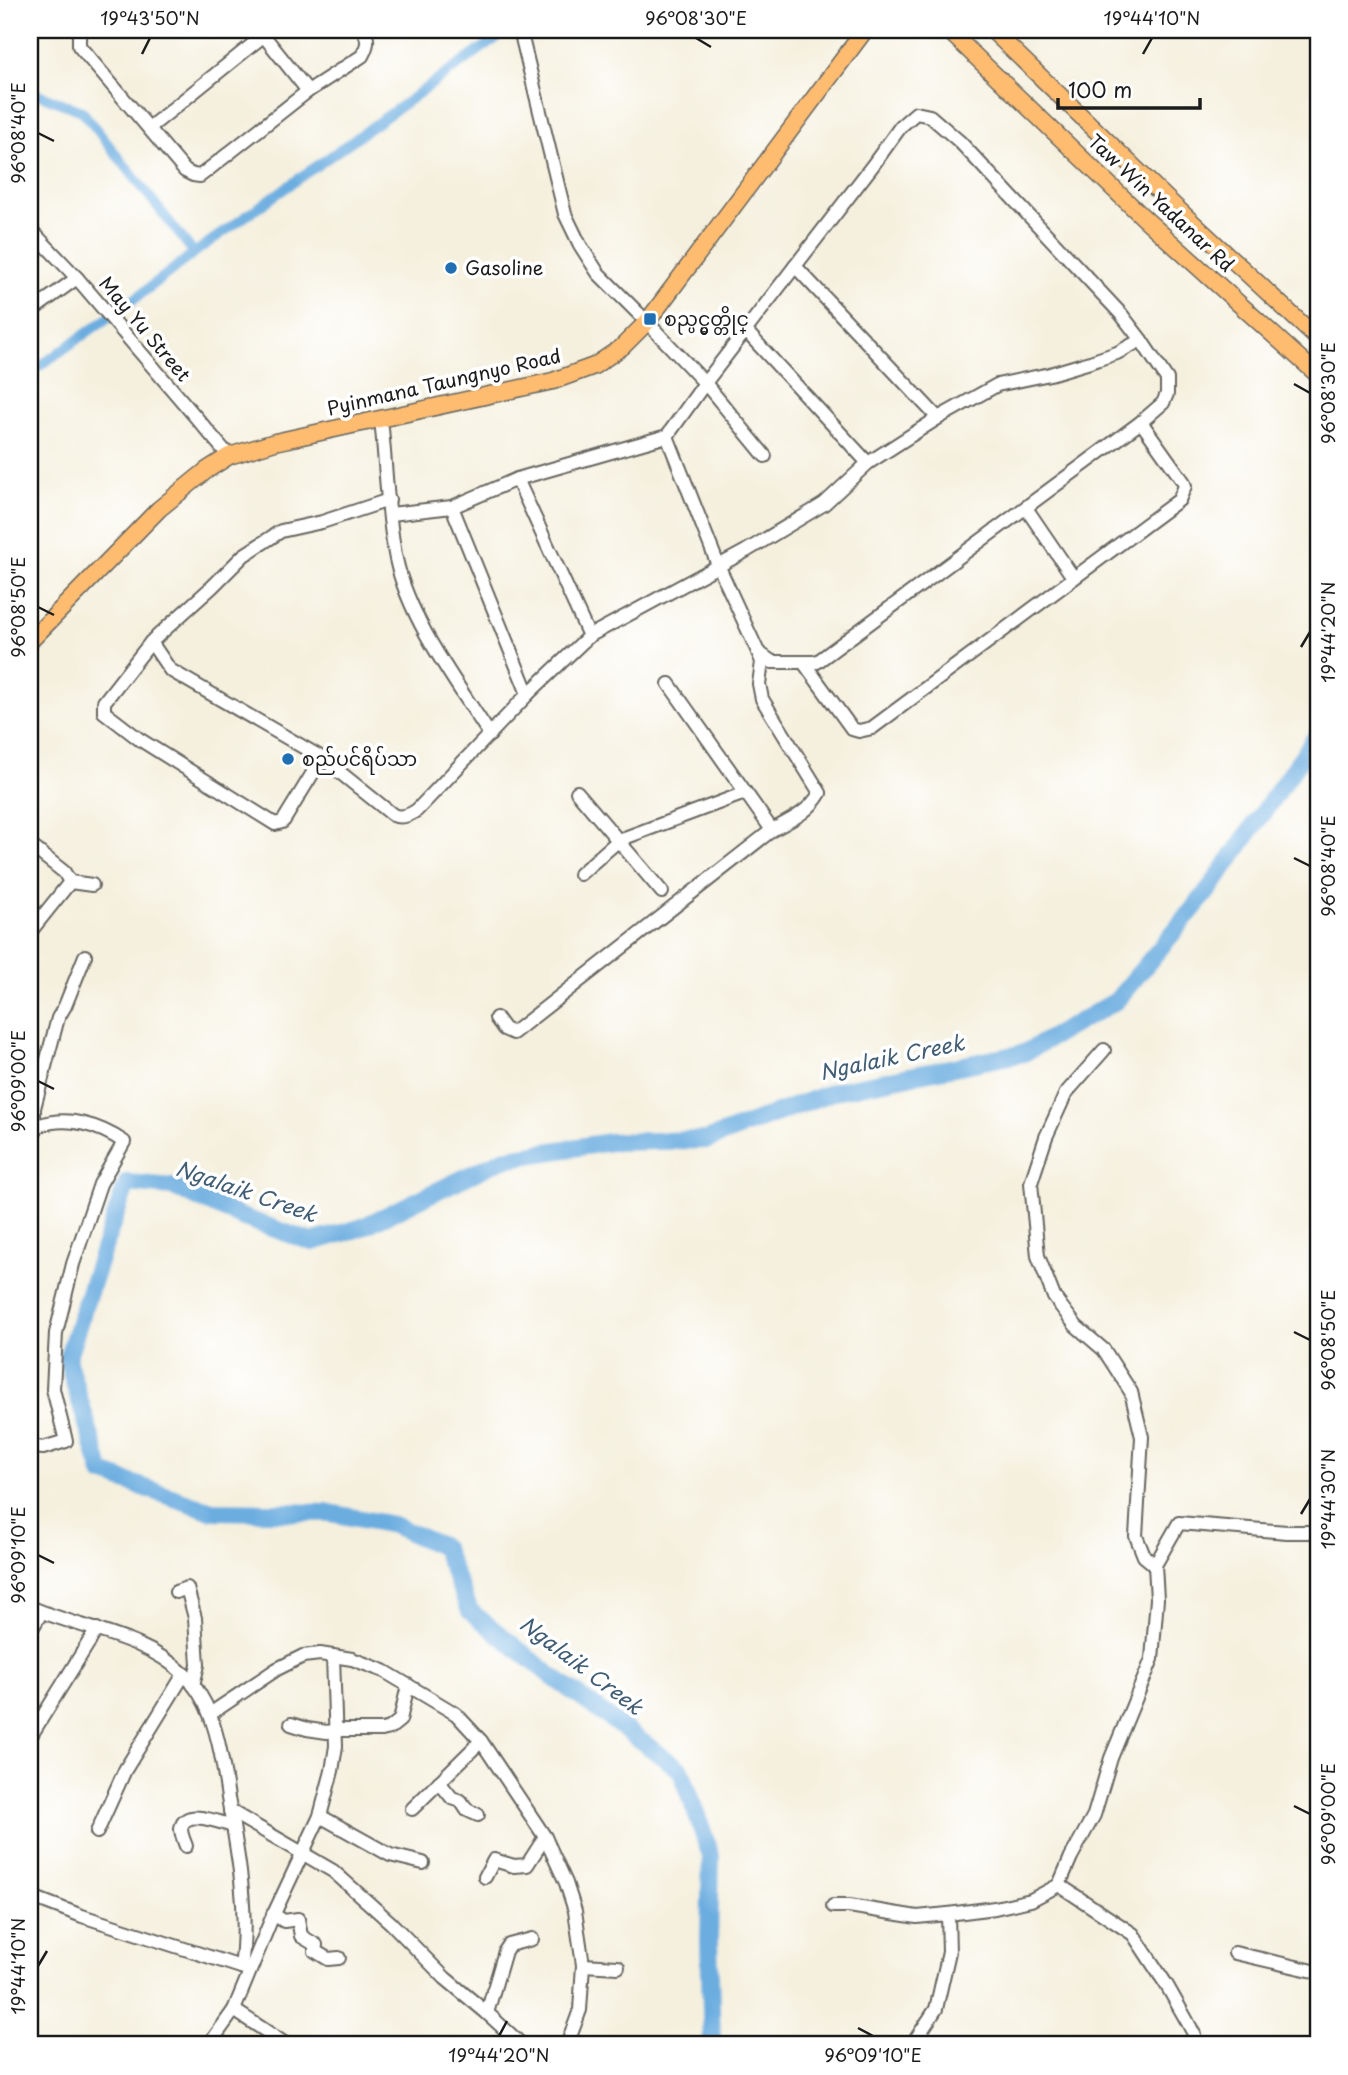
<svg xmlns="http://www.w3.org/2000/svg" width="1348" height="2075" viewBox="0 0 1348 2075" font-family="'Playpen Sans','Noto Sans Myanmar',sans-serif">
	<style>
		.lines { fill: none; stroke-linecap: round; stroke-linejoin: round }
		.canal { stroke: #6cade0; stroke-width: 10 }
		.river { stroke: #6cade0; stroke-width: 18 }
		.minor-casing { stroke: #686660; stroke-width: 16 }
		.major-casing { stroke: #686660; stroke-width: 19 }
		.minor { stroke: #fff; stroke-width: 12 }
		.major { stroke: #fdbc70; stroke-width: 16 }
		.ticks { fill: none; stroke: #1c1c1c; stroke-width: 2.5 }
		.poi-dot { fill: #1f6fb2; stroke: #fff; stroke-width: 2.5 }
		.labels { text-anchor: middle; stroke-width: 7; stroke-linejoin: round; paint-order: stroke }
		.street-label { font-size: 19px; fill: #1c1c1c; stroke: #fff }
		.poi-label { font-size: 19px; fill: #1c1c1c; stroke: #fff; text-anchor: start }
		.water-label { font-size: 21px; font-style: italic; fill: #405d74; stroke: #fff }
		.neatline { fill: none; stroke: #1c1c1c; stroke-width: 2.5 }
		.ticks-label { font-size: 18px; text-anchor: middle; fill: #1c1c1c }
	</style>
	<rect width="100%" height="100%" fill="#fff"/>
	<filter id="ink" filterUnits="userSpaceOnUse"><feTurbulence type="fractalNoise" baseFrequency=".0143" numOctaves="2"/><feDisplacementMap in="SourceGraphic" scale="14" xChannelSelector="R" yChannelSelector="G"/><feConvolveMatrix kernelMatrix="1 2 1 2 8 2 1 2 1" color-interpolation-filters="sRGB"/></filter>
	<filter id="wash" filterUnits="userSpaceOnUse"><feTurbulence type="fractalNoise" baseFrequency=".00686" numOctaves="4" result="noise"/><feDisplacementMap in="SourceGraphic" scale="28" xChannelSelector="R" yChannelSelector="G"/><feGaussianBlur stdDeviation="1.57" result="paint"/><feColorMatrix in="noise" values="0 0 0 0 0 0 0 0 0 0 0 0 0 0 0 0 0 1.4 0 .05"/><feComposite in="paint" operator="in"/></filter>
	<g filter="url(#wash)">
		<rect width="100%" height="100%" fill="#f5f0de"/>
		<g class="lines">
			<g class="canal">
				<polyline points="30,91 82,111 194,253"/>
				<polyline points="30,373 136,298 194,253 508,30"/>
			</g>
			<polyline class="river" points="712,2045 709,1940 711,1856 681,1770 554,1678 470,1611 443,1547 393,1525 330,1513 212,1511 102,1473 67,1359 102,1253 127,1183 173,1187 241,1217 312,1242 360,1228 503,1159 610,1142 707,1140 835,1091 1024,1053 1116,1001 1208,891 1318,734"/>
		</g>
	</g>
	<g filter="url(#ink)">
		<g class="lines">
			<defs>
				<g id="minor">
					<path d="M83 30 79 36V46L185 171 193 175 200 176 308 91 362 56C367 47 370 39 363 30"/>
					<polyline points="520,30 565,214 580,245 598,273 647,322 705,383 765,456"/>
					<polyline points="260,31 308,91"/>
					<polyline points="149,128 263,36"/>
					<polyline points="30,229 77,278 229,456"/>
					<polyline points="795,266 938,418"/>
					<polyline points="30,312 77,278"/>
					<polyline points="745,330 868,463"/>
					<path d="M381 419C386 464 387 516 396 559 409 620 457 683 490 735"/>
					<polyline points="517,479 589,636"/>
					<polyline points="452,507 528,694"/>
					<polyline points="1026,508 1073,577"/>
					<polyline points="391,514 452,507 517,479 667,436 705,383 873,165 901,126 916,113 930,116 960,142 1121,314 1141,340 1167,379 1167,394 1163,403 1141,422 817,662 772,662 758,652 718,565 667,436"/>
					<path d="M151 642 170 670 322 758 393 815C402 819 410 815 417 810L528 694 589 636 746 551 824 504 868 463 938 418 997 385 1050 374 1090 362 1117 353 1141 340"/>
					<polyline points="804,663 852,729 859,731 872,728 1179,500 1185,486 1183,481 1141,422"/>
					<polyline points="669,684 772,830"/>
					<polyline points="322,758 284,820 282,822 275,824 139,739 104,712 104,702 151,642 212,587 244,555 281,531 322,522 389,500"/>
					<polyline points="577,792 662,892"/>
					<polyline points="30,845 64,872 70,882 92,885"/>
					<polyline points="580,874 619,840 745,793"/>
					<polyline points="30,932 70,882"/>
					<path d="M496 1018 504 1029 513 1033 772 830C791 820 809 812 820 793L762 699 759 684 762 662 758 652"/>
					<polyline points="38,1126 34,1119 34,1108 58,1018 65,1006 85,956"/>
					<path d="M30 1141 38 1126C67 1115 99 1125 124 1142L100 1184 73 1264 56 1333 53 1389 66 1441 43 1448 30 1446"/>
					<polyline points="1155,1565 1179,1523 1287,1532 1316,1532 1318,1526"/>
					<polyline points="176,1592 187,1588 195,1618 198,1665 193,1685"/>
					<path d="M30 1607C80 1629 144 1635 185 1675 195 1685 205 1701 210 1715 220 1741 224 1771 228 1798 238 1853 249 1912 241 1967"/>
					<polyline points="30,1632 41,1613"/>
					<polyline points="210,1714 277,1669 303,1656 320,1654 352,1659 384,1671 456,1714 481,1741 545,1837 566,1883 575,1911 583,1965 580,2010 567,2045"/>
					<polyline points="291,1724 307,1729 327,1732 337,1730 382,1730 390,1728 400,1720 408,1685"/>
					<polyline points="30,1737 97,1629"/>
					<polyline points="439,1782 452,1798 461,1801 467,1810 478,1815"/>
					<polyline points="412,1809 481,1741"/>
					<polyline points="230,1811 333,1871 391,1923 445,1978 487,2013 522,2045"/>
					<polyline points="320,1816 390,1855 423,1863"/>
					<polyline points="97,1832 125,1770 184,1674"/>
					<path d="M186 1846C184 1841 181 1834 181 1829 183 1807 221 1823 233 1826"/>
					<polyline points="485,1877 494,1860 514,1866 527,1865 545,1837"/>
					<polyline points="1059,1885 1133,1934 1166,1984 1187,2021 1194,2034 1192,2045"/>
					<polyline points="30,1896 82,1916 247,1969"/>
					<polyline points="833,1906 849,1906 917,1917 948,1914"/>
					<polyline points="273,1914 284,1921 298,1919 301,1936 316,1945 315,1951 328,1959 339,1958"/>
					<polyline points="1235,1953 1318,1972"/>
					<polyline points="583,1965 618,1967"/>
					<polyline points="234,2010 287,2045"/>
					<polyline points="487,2013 505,1951 509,1945 532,1939"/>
					<polyline points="209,2045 234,2010 271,1920 320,1816 332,1771 336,1746 333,1656"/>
					<polyline points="912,2045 936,2009 949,1952 948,1914 995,1908 1031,1900 1059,1885 1071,1857 1094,1815 1111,1758 1152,1659 1157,1599 1155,1565 1144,1556 1136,1536 1142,1437 1131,1392 1104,1350 1076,1326 1054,1297 1038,1256 1031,1183 1046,1137 1066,1093 1104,1050"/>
				</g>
				<g id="major">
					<polyline points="948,30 1144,218 1318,375"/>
					<polyline points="992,30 1167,199 1318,339"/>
					<polyline points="30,641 159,509 207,470 229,456 275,442 553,381 594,366 622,347 647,322 865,30"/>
				</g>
			</defs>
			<use href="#minor" class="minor-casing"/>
			<use href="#major" class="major-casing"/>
			<use href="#minor" class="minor"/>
			<use href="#major" class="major"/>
		</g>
	</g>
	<path class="ticks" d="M696 38 711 47M142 54 150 38M1143 54 1152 38M38 133 54 141M1294 384 1310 393M38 607 54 615M1301 647 1310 632M1294 858 1310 866M38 1081 54 1089M1294 1332 1310 1340M1301 1514 1310 1499M38 1555 54 1563M1294 1806 1310 1814M38 1966 47 1951M858 2028 873 2036M499 2036 507 2021"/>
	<g class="poi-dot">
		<circle cx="451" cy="268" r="7"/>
		<rect x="643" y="312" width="14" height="14" rx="3.5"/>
		<circle cx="288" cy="759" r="7"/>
	</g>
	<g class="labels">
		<g class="street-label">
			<text transform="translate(1161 203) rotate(43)" y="7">Taw Win Yadanar Rd</text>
			<text transform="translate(145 329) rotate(50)" y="7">May Yu Street</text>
			<text transform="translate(444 382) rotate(-13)" y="7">Pyinmana Taungnyo Road</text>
		</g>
		<g class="poi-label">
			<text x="465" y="275">Gasoline</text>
			<text x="664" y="326">စည္ပင္မွတ္တိုင္</text>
			<text x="302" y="766">စည်ပင်ရိပ်သာ</text>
		</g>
		<g class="water-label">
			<text transform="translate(892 1058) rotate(-12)" y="7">Ngalaik Creek</text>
			<text transform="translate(246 1192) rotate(19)" y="7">Ngalaik Creek</text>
			<text transform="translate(581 1666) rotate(37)" y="7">Ngalaik Creek</text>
		</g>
	</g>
	<rect width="1348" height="2075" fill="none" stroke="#fff" stroke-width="77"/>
	<path d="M1058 98v10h142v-10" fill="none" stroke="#1c1c1c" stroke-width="3.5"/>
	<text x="1068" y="98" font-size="21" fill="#1c1c1c" stroke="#ffffff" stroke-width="5" paint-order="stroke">100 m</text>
	<rect x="38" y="38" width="1272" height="1998" class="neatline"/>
	<g class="ticks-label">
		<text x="150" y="25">19°43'50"N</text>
		<text x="696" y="25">96°08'30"E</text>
		<text x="1152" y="25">19°44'10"N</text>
		<text transform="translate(19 133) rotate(-90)" y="6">96°08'40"E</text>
		<text transform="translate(1329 393) rotate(-90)" y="6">96°08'30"E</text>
		<text transform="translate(19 607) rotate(-90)" y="6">96°08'50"E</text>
		<text transform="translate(1329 632) rotate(-90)" y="6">19°44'20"N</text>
		<text transform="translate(1329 866) rotate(-90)" y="6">96°08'40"E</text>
		<text transform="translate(19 1081) rotate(-90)" y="6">96°09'00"E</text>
		<text transform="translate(1329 1340) rotate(-90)" y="6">96°08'50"E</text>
		<text transform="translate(1329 1499) rotate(-90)" y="6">19°44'30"N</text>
		<text transform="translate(19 1555) rotate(-90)" y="6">96°09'10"E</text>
		<text transform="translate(1329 1814) rotate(-90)" y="6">96°09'00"E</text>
		<text transform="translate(19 1966) rotate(-90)" y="6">19°44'10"N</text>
		<text x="499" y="2062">19°44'20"N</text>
		<text x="873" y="2062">96°09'10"E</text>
	</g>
</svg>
